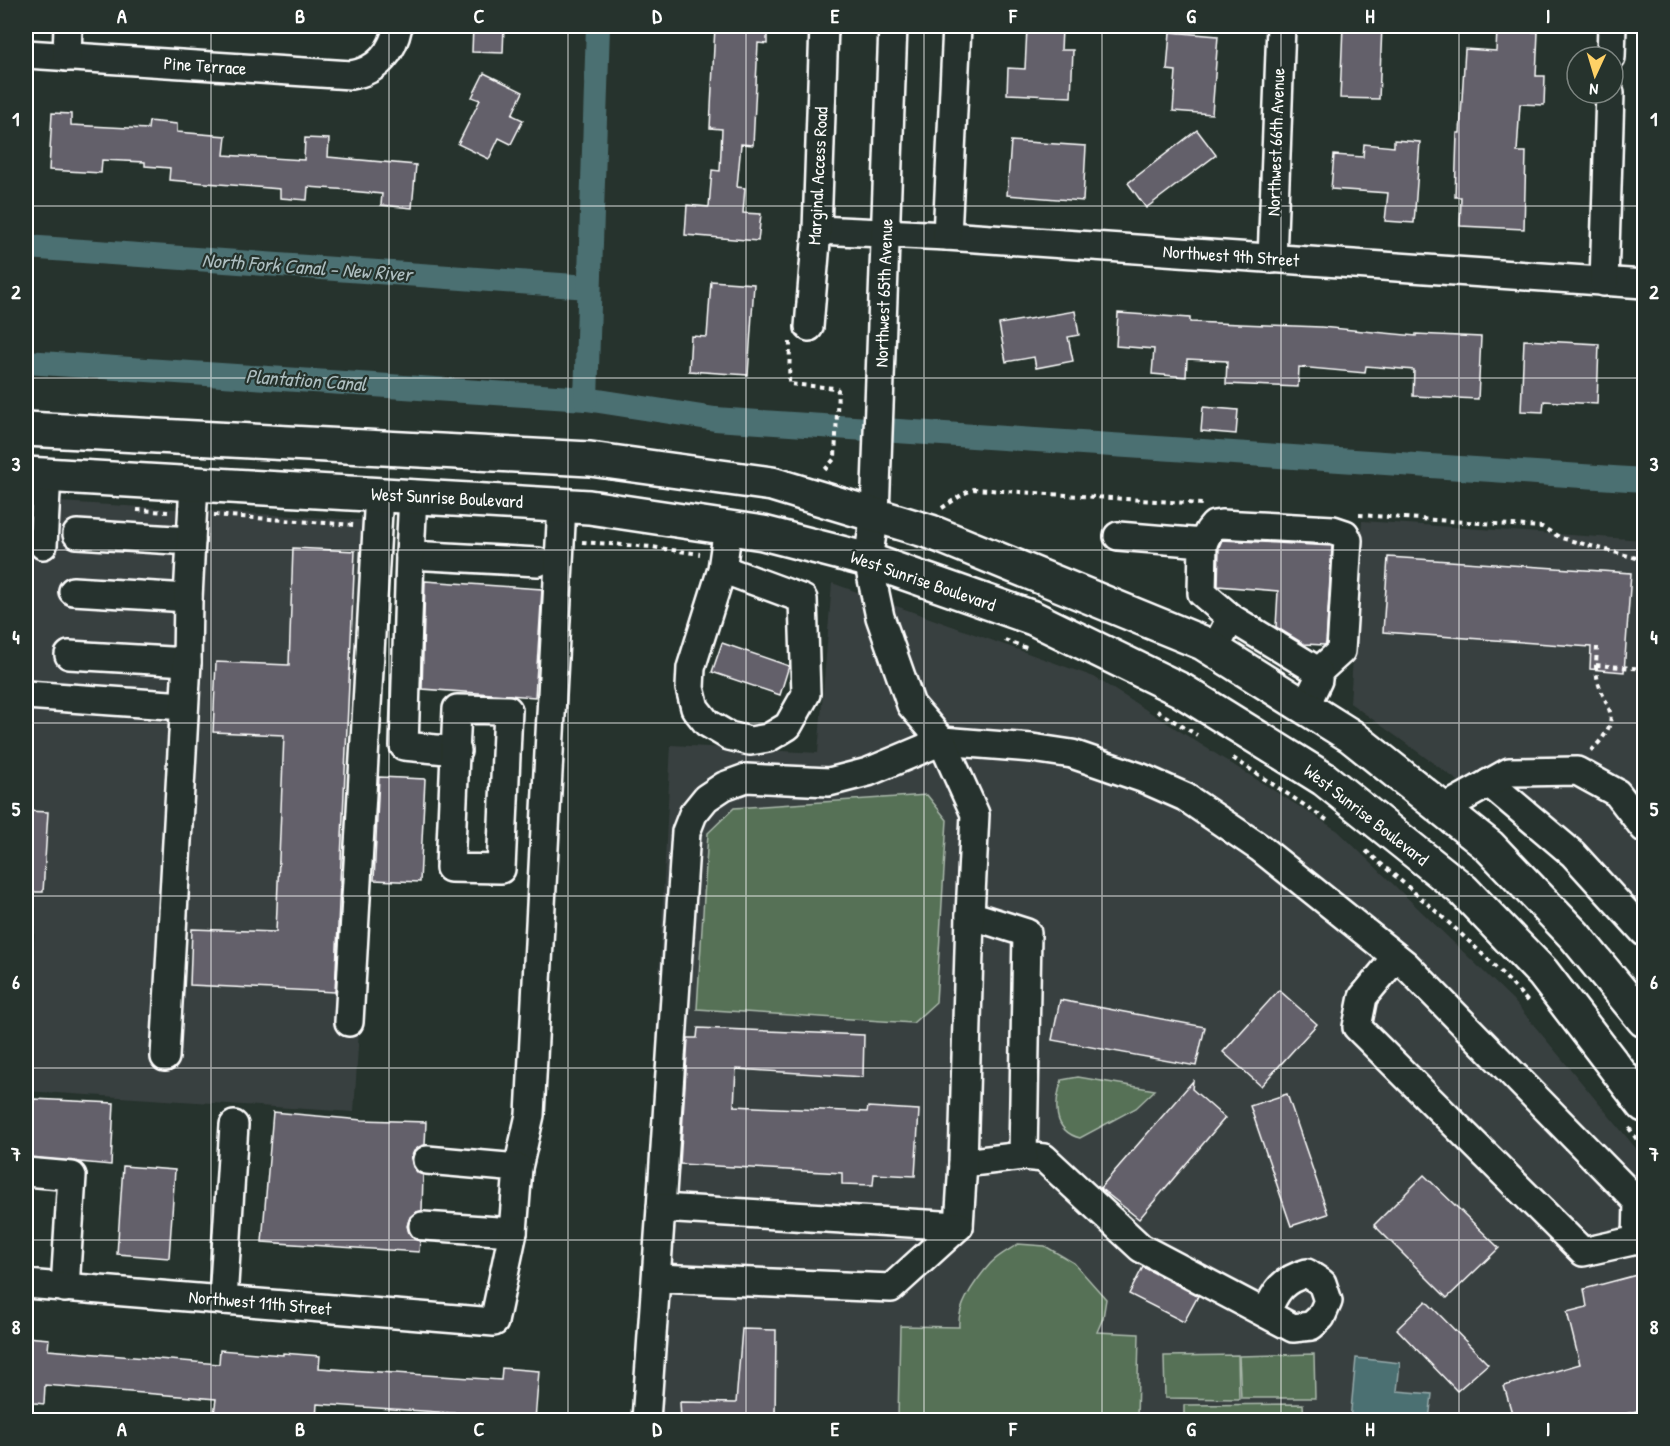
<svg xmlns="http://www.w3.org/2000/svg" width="1670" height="1446" viewBox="0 0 1670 1446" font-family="'Patrick Hand',sans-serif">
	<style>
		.built { fill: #394040 }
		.green { fill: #567157; stroke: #aab8ab; stroke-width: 1.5 }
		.water { fill: #4c6f72; stroke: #94a9aa; stroke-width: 1.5 }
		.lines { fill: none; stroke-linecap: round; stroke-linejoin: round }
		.canal { stroke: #4c6f72; stroke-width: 24 }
		.building { fill: #64606b; stroke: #fff; stroke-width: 1.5 }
		.minor-casing { stroke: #fff; stroke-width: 32 }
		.highway-casing { stroke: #fff; stroke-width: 38 }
		.path { stroke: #fff; stroke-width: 4; stroke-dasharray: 4.5 4.5; stroke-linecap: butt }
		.minor { stroke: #26332d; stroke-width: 27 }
		.highway { stroke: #26332d; stroke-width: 33 }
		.grid { fill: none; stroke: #fff; stroke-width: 1.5; stroke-opacity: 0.55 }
		.labels { text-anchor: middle; stroke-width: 4.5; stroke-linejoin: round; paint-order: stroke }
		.street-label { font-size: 18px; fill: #fff; stroke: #26332d }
		.water-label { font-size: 20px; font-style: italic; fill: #aebec0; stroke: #26332d }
		.neatline { fill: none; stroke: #fff; stroke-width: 2 }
		.grid-label { font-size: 20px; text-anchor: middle; font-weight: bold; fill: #fff }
	</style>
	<rect width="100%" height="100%" fill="#26332d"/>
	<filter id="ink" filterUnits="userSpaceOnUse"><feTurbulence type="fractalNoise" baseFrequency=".0167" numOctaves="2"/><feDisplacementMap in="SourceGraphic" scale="12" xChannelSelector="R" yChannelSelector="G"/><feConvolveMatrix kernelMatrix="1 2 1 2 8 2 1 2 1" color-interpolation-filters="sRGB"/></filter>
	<g filter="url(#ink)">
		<g class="built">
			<polygon points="26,500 390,522 354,1112 26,1091 36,908 26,907"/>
			<polygon points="1362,521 1644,540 1644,956 1540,840 1350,703"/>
			<polygon points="832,583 1094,677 1338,831 1513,1000 1644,1158 1644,1420 636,1420 671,745 818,753"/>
		</g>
		<g class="green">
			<polygon points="927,795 947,820 936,1002 913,1023 697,1009 708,833 734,808"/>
			<path d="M1078 1077 1155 1090 1136 1108 1080 1138C1052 1131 1054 1103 1062 1080Z"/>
			<path d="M1018 1244 1045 1246 1074 1263 1106 1299 1103 1318 1097 1332 1139 1334 1137 1420H898L900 1326 959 1327C957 1305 976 1280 990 1264 997 1256 1009 1250 1018 1244Z"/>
			<polygon points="1314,1354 1315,1398 1241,1398 1239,1356"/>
			<polygon points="1238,1355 1239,1399 1165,1398 1164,1356"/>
			<polygon points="1303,1404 1304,1420 1184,1420 1184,1405"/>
		</g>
		<polygon class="water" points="1356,1358 1400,1363 1397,1391 1432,1394 1429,1420 1350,1420"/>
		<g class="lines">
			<g class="canal">
				<polyline points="26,247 589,287"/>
				<polyline points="26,362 586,399 715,419 1644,480"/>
				<polyline points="586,399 598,26"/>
			</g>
		</g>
		<g class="building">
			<polygon points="473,26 504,26 503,53 472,52"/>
			<polygon points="715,26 767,26 767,44 758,43 753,145 741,144 737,187 745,188 743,213 761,214 758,241 685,235 687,205 709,207 712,170 720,171 722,129 710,128"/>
			<polygon points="1343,26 1382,26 1379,99 1340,98"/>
			<polygon points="1027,28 1062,29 1061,50 1073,50 1071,97 1007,94 1008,68 1025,69"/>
			<polygon points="1497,30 1538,32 1536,76 1545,76 1544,105 1520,104 1517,152 1526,152 1524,229 1460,226 1461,197 1455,197 1457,133 1460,133 1465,49 1496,51"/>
			<polygon points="1170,32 1218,36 1212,114 1173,111 1176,71 1167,70"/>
			<polygon points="484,73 523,92 512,115 523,120 511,144 499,138 489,159 458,144 480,100 472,97"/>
			<polygon points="52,113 71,114 71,125 148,129 149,121 177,124 177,132 226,136 224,155 304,160 305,138 329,139 328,157 416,165 412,208 381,205 382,194 350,191 350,190 308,187 307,200 280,198 280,189 169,180 170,168 145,166 145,162 102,160 101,173 49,170"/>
			<polygon points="1197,130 1216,155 1146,208 1128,183"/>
			<polygon points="1394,140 1420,142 1414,223 1385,221 1388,193 1331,189 1334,155 1363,157 1364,144 1394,147"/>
			<polygon points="1011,141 1086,146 1083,201 1007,195"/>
			<polygon points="711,281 754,284 748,375 689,371 691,336 707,337"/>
			<polygon points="1075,311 1079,335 1068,337 1073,361 1036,368 1034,357 1006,362 999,324"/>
			<polygon points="1118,313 1190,318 1190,322 1321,327 1416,336 1416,334 1481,337 1478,399 1413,396 1414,370 1366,366 1365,373 1299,367 1298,387 1226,384 1227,361 1187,359 1186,377 1152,374 1154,349 1116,346"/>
			<polygon points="1524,340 1599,344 1597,404 1544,401 1543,412 1521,411"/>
			<polygon points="1203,407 1238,410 1236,434 1201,431"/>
			<polygon points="1222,540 1332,546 1326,644 1324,645 1304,644 1276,627 1278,591 1218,586 1219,547"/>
			<polygon points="293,548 355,551 335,992 190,985 192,929 276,932 284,735 213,732 216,662 289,665"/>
			<polygon points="1388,557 1631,573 1624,672 1590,669 1591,647 1383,632"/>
			<polygon points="425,581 542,589 535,697 422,689"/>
			<polygon points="722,643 789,666 780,695 712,672"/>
			<polygon points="379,777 425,779 420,882 374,880"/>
			<polygon points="26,811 48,812 43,892 26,892"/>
			<polygon points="1279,990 1317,1024 1261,1086 1223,1052"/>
			<polygon points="1060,1000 1205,1027 1196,1066 1052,1040"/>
			<polygon points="698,1028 864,1035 863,1077 736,1069 734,1106 867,1112 868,1107 919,1110 915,1176 874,1174 873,1185 842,1184 842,1173 680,1164 688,1038 697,1038"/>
			<polygon points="1193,1081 1192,1089 1225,1118 1139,1219 1100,1188"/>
			<polygon points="1287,1094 1328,1214 1291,1226 1250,1106"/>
			<polygon points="34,1099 114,1103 111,1165 26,1157 26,1106 33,1107"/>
			<polygon points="273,1112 362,1120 426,1122 425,1145 414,1151 411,1159 413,1167 418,1173 423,1175 422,1211 416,1212 410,1217 407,1226 409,1233 414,1239 420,1241 419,1252 262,1242"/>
			<polygon points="123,1166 175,1170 169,1258 117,1254"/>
			<polygon points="1424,1175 1499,1248 1447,1298 1374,1225"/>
			<polygon points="1143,1267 1198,1296 1184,1322 1129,1294"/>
			<polygon points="1644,1273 1644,1409 1603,1420 1514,1420 1504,1386 1580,1364 1567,1312 1587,1307 1584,1289"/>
			<polygon points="1426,1301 1488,1364 1457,1391 1397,1329"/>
			<polygon points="742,1329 776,1330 775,1420 681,1420 680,1402 736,1403"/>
			<polygon points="26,1337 49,1339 48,1350 219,1364 220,1350 283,1355 283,1353 320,1356 319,1368 501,1380 502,1368 539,1371 535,1420 498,1420 498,1416 317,1404 316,1420 268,1419 214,1414 216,1399 45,1385 44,1404 26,1402"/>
		</g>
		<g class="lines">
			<defs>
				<g id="minor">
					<path d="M26 54 351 75C378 71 393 51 398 26"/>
					<polyline points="67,57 68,26"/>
					<polyline points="1611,57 1612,26"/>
					<polyline points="817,230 947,236 1644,284"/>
					<polyline points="947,236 957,26"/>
					<polyline points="1272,259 1281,26"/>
					<polyline points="1604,282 1610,93"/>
					<polyline points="809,327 817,230 824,26"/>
					<polyline points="413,496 410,555 538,562"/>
					<polyline points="77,534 191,541"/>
					<polyline points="1118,536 1203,543 1202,593 1231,618"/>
					<polyline points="1203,543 1209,531 1214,525 1221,524 1333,530 1345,534 1348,540 1341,651 1318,672"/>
					<polyline points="43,545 47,475"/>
					<polyline points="410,555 404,746 457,751"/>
					<polyline points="722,569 803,599 806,694 788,726 768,738 750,741 729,736 707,723 695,708 690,688 691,668 722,569 728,528"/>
					<polyline points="73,591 188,598"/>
					<polyline points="1214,650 1231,618 1313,668 1318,672 1318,680 1305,707"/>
					<polyline points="69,655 187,662"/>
					<polyline points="26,695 184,706"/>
					<polygon points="457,709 508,710 501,869 450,868"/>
					<polyline points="1489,783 1573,854 1644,932"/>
					<polyline points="1443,809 1509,772 1577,771 1617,793 1644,828"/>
					<polyline points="349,1022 379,494"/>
					<polyline points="165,1057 187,662 188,598 194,483"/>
					<path d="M1023 1156 1044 1158 1141 1248 1293 1328 1311 1326 1321 1317 1328 1301 1322 1283 1307 1273C1282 1280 1276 1290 1266 1313"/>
					<polyline points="963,1163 1023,1156 1027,933 970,915"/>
					<polyline points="518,1168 530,1115 562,505"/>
					<polyline points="26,1172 72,1176 65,1288"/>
					<polyline points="661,1208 686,832 693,814 706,798 724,786 746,778 829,782 868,772 942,741 1032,748 1072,754 1142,778 1185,797 1260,848 1405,964 1638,1202 1637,1240 1583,1252 1357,1027 1363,997 1396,957"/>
					<polyline points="423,1226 513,1232 518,1168 427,1160"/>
					<polyline points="657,1278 891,1288 959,1226 963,1163 970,915 975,814 942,741 911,705 880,617 868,560 875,514 893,26"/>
					<polyline points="26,1284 494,1322 513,1232"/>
					<polyline points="223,1300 234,1125"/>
					<polyline points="646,1420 661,1208 959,1226"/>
				</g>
				<g id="highway">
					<polyline points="26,429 590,459 772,484 931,532 1203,643 1351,736 1489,846 1575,936 1644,1020"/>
					<polyline points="26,474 589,507 763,533 868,560 1033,618 1181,690 1324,779 1463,890 1543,973 1644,1105"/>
				</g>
			</defs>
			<use href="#minor" class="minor-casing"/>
			<use href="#highway" class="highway-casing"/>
			<g class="path">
				<polyline points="790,342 789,384 835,388 838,390 835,458 823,472"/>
				<polyline points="942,508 963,494 974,489 1202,504"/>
				<polyline points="137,510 168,512"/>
				<polyline points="214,515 354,525"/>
				<polyline points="1359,515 1542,527 1561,538 1644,560"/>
				<polyline points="582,542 652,547 700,554"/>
				<polyline points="1005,640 1029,649"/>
				<polyline points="1597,647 1596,665 1644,669"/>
				<polyline points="1157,711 1197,735"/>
				<path d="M1591 751C1632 710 1596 707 1596 665"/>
				<polyline points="1233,758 1330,822"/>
				<path d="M1366 851C1422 899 1480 947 1529 1003"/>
				<polyline points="1629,1128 1644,1150"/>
			</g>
			<use href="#minor" class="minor"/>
			<use href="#highway" class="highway"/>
		</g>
	</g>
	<path class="grid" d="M211 26V1420M389 26V1420M568 26V1420M746 26V1420M924 26V1420M1102 26V1420M1281 26V1420M1459 26V1420M26 206H1644M26 378H1644M26 550H1644M26 723H1644M26 896H1644M26 1068H1644M26 1240H1644"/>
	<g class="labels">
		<g class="street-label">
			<text transform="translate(205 66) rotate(4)" y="6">Pine Terrace</text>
			<text transform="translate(1276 142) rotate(-88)" y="6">Northwest 66th Avenue</text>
			<text transform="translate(818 176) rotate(-87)" y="6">Marginal Access Road</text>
			<text transform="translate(1231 256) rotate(4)" y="6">Northwest 9th Street</text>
			<text transform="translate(884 293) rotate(-88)" y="6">Northwest 65th Avenue</text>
			<text transform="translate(447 498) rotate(3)" y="6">West Sunrise Boulevard</text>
			<text transform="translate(923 581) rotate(19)" y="6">West Sunrise Boulevard</text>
			<text transform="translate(1366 815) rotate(38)" y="6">West Sunrise Boulevard</text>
			<text transform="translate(260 1303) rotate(5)" y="6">Northwest 11th Street</text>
		</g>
		<g class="water-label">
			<text transform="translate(307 267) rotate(4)" y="7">North Fork Canal - New River</text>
			<text transform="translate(306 380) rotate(4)" y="7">Plantation Canal</text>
		</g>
	</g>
	<rect width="1670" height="1446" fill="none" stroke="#26332d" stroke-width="66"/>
	<g transform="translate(1595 75) rotate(184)"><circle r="28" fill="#26332d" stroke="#7d8581" stroke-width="1.5"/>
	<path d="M0-4.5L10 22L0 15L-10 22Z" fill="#ffd166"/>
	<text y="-9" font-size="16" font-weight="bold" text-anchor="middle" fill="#ffffff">N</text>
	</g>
	<rect x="33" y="33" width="1604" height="1380" class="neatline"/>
	<g class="grid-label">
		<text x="122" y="23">A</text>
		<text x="300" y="23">B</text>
		<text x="479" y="23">C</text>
		<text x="657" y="23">D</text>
		<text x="835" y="23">E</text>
		<text x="1013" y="23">F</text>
		<text x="1191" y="23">G</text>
		<text x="1370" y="23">H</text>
		<text x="1548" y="23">I</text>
		<text x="16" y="126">1</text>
		<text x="1654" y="126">1</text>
		<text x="16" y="299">2</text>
		<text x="1654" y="299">2</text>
		<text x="16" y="471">3</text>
		<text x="1654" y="471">3</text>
		<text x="16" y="644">4</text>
		<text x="1654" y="644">4</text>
		<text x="16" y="816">5</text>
		<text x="1654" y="816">5</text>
		<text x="16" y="989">6</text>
		<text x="1654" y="989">6</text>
		<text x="16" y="1161">7</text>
		<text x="1654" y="1161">7</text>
		<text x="16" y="1334">8</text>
		<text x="1654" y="1334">8</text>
		<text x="122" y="1436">A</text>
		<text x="300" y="1436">B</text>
		<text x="479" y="1436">C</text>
		<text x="657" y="1436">D</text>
		<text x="835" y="1436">E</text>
		<text x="1013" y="1436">F</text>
		<text x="1191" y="1436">G</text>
		<text x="1370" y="1436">H</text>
		<text x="1548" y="1436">I</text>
	</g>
</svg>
